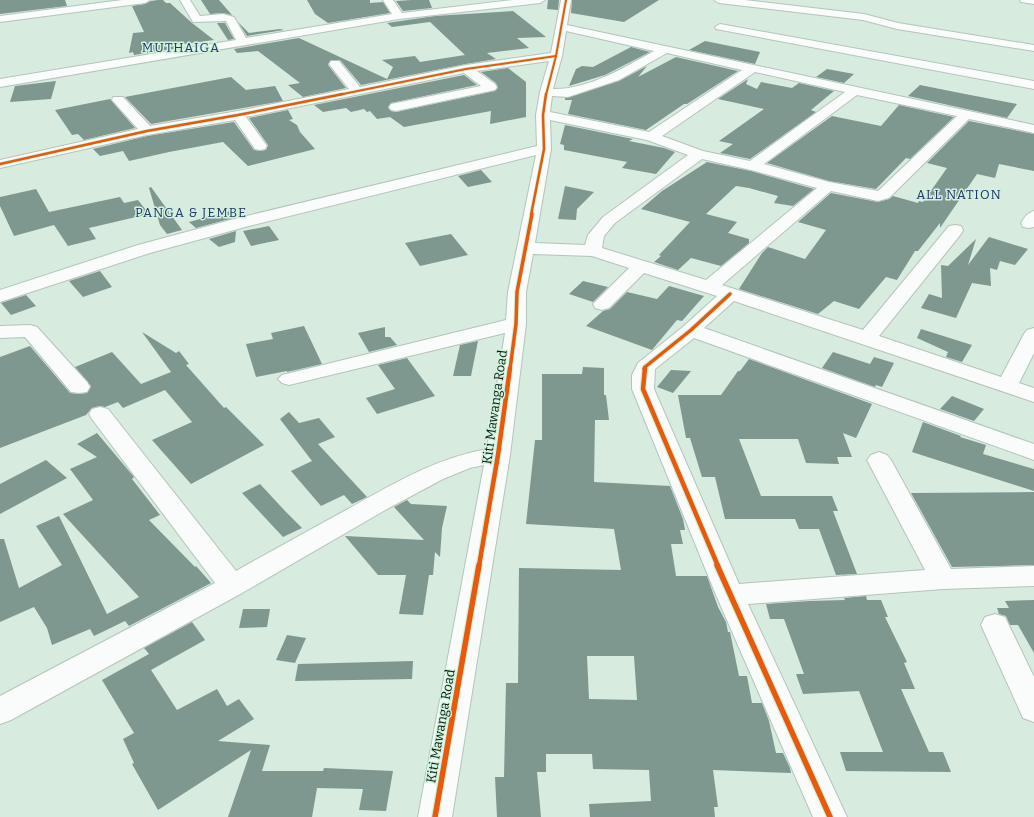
<svg xmlns="http://www.w3.org/2000/svg" width="1034" height="817" viewBox="0 0 1034 817" font-family="Bitter,serif">
	<style>
		.building { fill: #7e9890; fill-rule: evenodd }
		.lines { fill: none; stroke-linecap: round; stroke-linejoin: round }
		.minor-casing { stroke: #b4c4ba; stroke-width: 2 }
		.minor { fill: #f9fcfa; fill-rule: evenodd }
		.cycleway-far4-casing { stroke: #cff3dc; stroke-width: 3.5 }
		.cycleway-far3-casing { stroke: #cff3dc; stroke-width: 4 }
		.cycleway-far2-casing { stroke: #cff3dc; stroke-width: 5.5 }
		.cycleway-far1-casing { stroke: #cff3dc; stroke-width: 7 }
		.cycleway-casing { stroke: #cff3dc; stroke-width: 8 }
		.cycleway-far4 { stroke: #e8590c; stroke-width: 2 }
		.cycleway-far3 { stroke: #e8590c; stroke-width: 2.5 }
		.cycleway-far2 { stroke: #e8590c; stroke-width: 3.5 }
		.cycleway-far1 { stroke: #e8590c; stroke-width: 4.5 }
		.cycleway { stroke: #e8590c; stroke-width: 5.5 }
		.labels { text-anchor: middle; stroke-width: 3; stroke-linejoin: round; paint-order: stroke }
		.far-quarter-label { font-size: 13px; letter-spacing: 1px; fill: #28346d; stroke: #cff3dc }
		.street-label { font-size: 13px; fill: #0b1911; stroke: #cff3dc }
	</style>
	<rect width="100%" height="100%" fill="#d7ebde"/>
	<g class="building">
		<polygon points="0,0 65,0 67,6 0,14"/>
		<polygon points="158,0 163,0 166,3 170,3 192,23 214,40 176,45 178,48 134,55 133,52 129,53 133,33 144,32 132,6 145,4 151,1"/>
		<polygon points="201,0 219,0 232,15 223,13 210,14"/>
		<polygon points="307,0 370,0 370,3 383,2 390,13 328,23 315,14"/>
		<polygon points="412,0 429,0 432,8 403,11 396,1"/>
		<polygon points="548,0 559,0 558,10 547,9"/>
		<polygon points="572,0 659,0 624,22 571,13"/>
		<polygon points="513,11 546,37 517,38 529,48 487,53 496,59 466,64 361,85 340,60 331,60 328,65 346,88 303,97 288,85 300,83 258,51 237,53 234,49 299,38 387,79 393,67 382,60 415,56 420,62 465,55 430,22 392,27 387,23 435,16"/>
		<polygon points="238,22 249,33 280,29 284,30 247,36"/>
		<polygon points="217,23 225,23 234,39 228,40"/>
		<polygon points="705,41 760,52 755,64 689,50"/>
		<polygon points="631,47 650,52 605,75 569,86 576,69 582,66 593,67"/>
		<polygon points="676,57 738,71 687,104 684,104 646,130 568,114 572,100 565,100 565,98 619,81 647,66 638,77"/>
		<polygon points="508,68 526,82 526,117 490,124 491,111 404,127 390,117 377,119 370,111 367,112 364,109 351,112 346,108 323,112 314,105 464,75 477,85 391,103 388,108 391,111 396,112 495,91 498,88 496,83 481,72"/>
		<polygon points="827,69 854,74 844,83 816,77"/>
		<polygon points="231,77 246,90 275,86 283,101 151,124 125,97"/>
		<polygon points="748,79 746,84 757,89 761,82 792,88 799,83 834,91 811,110 816,112 750,159 720,153 733,144 719,141 764,109 718,99"/>
		<polygon points="56,81 51,99 10,102 15,86"/>
		<polygon points="920,85 960,93 1017,104 1007,118 908,96"/>
		<polygon points="110,99 135,128 84,140 78,134 72,135 55,110"/>
		<polygon points="899,105 954,117 910,159 906,158 876,189 829,181 767,163 832,116 881,126"/>
		<polygon points="288,110 293,119 289,120 297,125 300,132 315,149 248,166 223,142 169,152 129,161 123,151 100,156 93,149 147,136 234,122 254,150 260,151 266,150 268,145 249,118"/>
		<polygon points="969,121 1034,134 1034,171 999,164 995,178 977,174 940,228 940,223 918,251 915,251 897,280 886,277 859,309 834,301 818,314 739,289 762,253 768,247 805,259 826,230 798,222 831,193 878,202 889,199 893,196 918,203 919,201 923,202 947,168 927,163"/>
		<polygon points="565,125 633,139 629,141 664,148 675,152 656,174 622,168 627,162 564,150 564,145 560,144"/>
		<polygon points="707,162 751,171 814,189 793,206 774,203 778,196 749,188 736,186 706,214 737,222 728,233 749,239 749,243 721,266 691,258 678,270 654,262 661,256 659,255 690,222 641,209 662,191"/>
		<polygon points="481,170 492,182 468,187 458,176"/>
		<polygon points="565,186 594,192 577,209 576,220 558,219"/>
		<polygon points="151,187 182,230 167,234 160,225 149,188"/>
		<polygon points="36,189 49,212 120,197 124,203 138,200 149,214 89,228 96,239 68,246 54,225 14,236 0,206 0,197"/>
		<polygon points="237,209 237,217 196,228 189,222"/>
		<polygon points="269,226 279,240 251,246 243,231"/>
		<polygon points="236,231 235,242 219,247 209,239"/>
		<polygon points="451,234 468,255 420,266 405,243"/>
		<polygon points="989,237 1028,249 1015,265 1000,261 997,270 990,268 991,286 972,283 956,318 921,308 929,294 942,298 941,265 948,266 976,239 968,265"/>
		<polygon points="100,271 112,287 83,297 69,281"/>
		<polygon points="583,281 608,287 593,302 569,294"/>
		<polygon points="669,286 704,296 682,321 677,320 652,350 586,326 603,311 610,309 627,292 657,299"/>
		<polygon points="26,295 36,306 11,315 1,303"/>
		<polygon points="304,326 322,364 287,372 287,371 256,377 246,344 273,339 271,333"/>
		<polygon points="385,327 385,337 390,337 397,345 369,352 358,333"/>
		<polygon points="921,329 972,345 962,362 946,357 948,352 917,338"/>
		<polygon points="142,332 176,353 179,351 189,364 186,365 224,408 226,407 264,445 191,484 152,440 192,422 165,390 123,408 118,402 105,407 100,406 92,408 86,415 0,448 0,357 30,346 70,393 79,394 87,393 91,386 75,367 112,352 141,384 171,372"/>
		<polygon points="478,341 471,376 453,376 460,345"/>
		<polygon points="833,352 870,364 874,357 894,363 882,387 876,385 875,387 822,368"/>
		<polygon points="407,358 435,396 377,414 366,398 395,389 378,365"/>
		<polygon points="749,359 872,404 856,438 843,433 852,457 837,457 839,464 806,463 798,439 739,439 761,496 832,496 838,511 833,511 857,574 836,575 819,529 799,529 795,519 725,519 715,477 702,477 690,438 686,438 678,395 721,395 738,371 740,371"/>
		<path d="M583 367 604 368V395H606L609 420H595L594 482 670 486 683 519 685 530H680L683 544H671L676 576H707L718 607 726 622 728 632H730L739 676H747L752 703H762L769 721 776 753H783L790 768 791 773 713 770 718 807H714L715 817H590L589 804 651 801 649 770 593 769 592 754H546V772H537L541 817H497L495 777H504L506 683H518L519 568 621 570 614 529 526 524 535 440H542V374H582ZM587 656H634L637 700 589 699Z"/>
		<polygon points="671,370 691,371 673,393 657,387"/>
		<polygon points="952,396 984,409 974,421 940,409"/>
		<polygon points="289,412 300,424 299,423 319,418 335,437 318,444 367,497 352,504 344,495 321,506 291,471 312,461 280,419"/>
		<polygon points="923,422 961,436 960,437 986,445 983,454 1034,469 1034,491 912,452"/>
		<polygon points="97,433 134,477 132,479 160,515 149,520 195,567 196,566 211,583 129,626 125,621 94,636 90,629 52,645 47,628 34,607 0,622 0,539 4,539 19,588 62,565 36,526 59,516 107,614 139,597 63,514 93,500 70,469 97,457 77,444"/>
		<polygon points="46,460 67,478 0,514 0,484"/>
		<polygon points="260,484 286,512 302,528 283,537 242,493"/>
		<polygon points="1034,492 1034,565 952,567 911,493"/>
		<polygon points="407,500 411,504 447,506 442,528 440,557 435,552 433,575 429,575 423,615 399,614 406,575 378,575 345,536 424,540 394,507"/>
		<polygon points="866,596 867,600 881,600 888,617 885,617 907,662 904,663 915,689 901,689 929,752 943,752 951,772 846,771 840,752 883,752 859,691 803,694 796,674 804,674 784,619 770,619 766,604 809,601 845,600 844,598"/>
		<polygon points="1034,600 1034,653 1018,625 1010,625 1006,616 999,614 997,608 1009,608 1005,601"/>
		<polygon points="243,609 270,609 267,627 239,628"/>
		<polygon points="192,622 205,640 151,670 177,710 217,689 227,706 239,699 254,719 218,741 270,745 262,771 323,771 324,768 393,771 386,811 359,810 363,789 317,788 312,817 228,817 251,750 158,810 132,764 134,763 123,739 134,733 102,680 149,654 144,648"/>
		<polygon points="287,635 306,638 295,663 276,660"/>
		<polygon points="413,661 412,679 295,681 298,664"/>
	</g>
	<g class="lines">
		<defs>
			<g id="minor">
				<polygon points="122,0 150,0 145,3 0,22 0,16"/>
				<polygon points="180,0 190,0 200,16 223,14 234,17 246,38 392,14 383,0 393,0 402,13 513,0 545,0 540,3 399,19 0,87 0,79 236,40 226,21 193,22"/>
				<path d="M561 0H571L567 25 1034 125V133L969 119 889 198 878 201 831 191 722 285 863 330 949 226 955 225 961 226 963 230 961 234 879 336 1001 377 1024 334 1027 330 1034 328V353L1019 383 1034 388V402L734 301 704 328 1034 444V460L694 338 655 369 654 389 739 584 925 570 867 460 871 455 879 452 887 455 891 460 951 569 1034 566V586L943 589 748 604 847 817H813L716 595 632 389V375L638 363 684 326 717 296 644 273 609 308 602 310 595 308 593 304 629 268 592 256 533 254 526 292V324L510 455 452 817H418L484 465 470 468 443 479 387 509 242 593 11 720 0 724V696L215 583 92 419 89 414 92 409 100 407 108 409 236 571C273 550 310 530 348 509 393 484 436 458 487 449L505 333 289 385 282 383 278 379 282 375 506 320 508 292 536 155 249 226 150 253 0 302V290L138 245 238 218 537 146 536 115 540 92 549 61 477 71 495 84 497 87 495 90 396 111 391 110 389 107 391 104 481 86 464 73 246 117 267 146 265 149 260 150 255 149 235 120 147 135 0 168V160L138 129 112 100 113 97H123L150 126 238 111 349 89 329 64 331 61H339L360 87 466 65 551 53ZM566 31 654 51C625 67 588 90 553 89L562 56ZM667 53 742 70 649 132 550 112 552 96 568 97 619 80ZM755 72 845 92 750 161 703 151 662 136ZM857 95 957 116 878 191 829 182 764 164ZM550 120 647 140 688 155 603 217 588 235 585 245 535 243 551 149ZM702 159 751 170 817 188 706 280 602 248 604 236 615 223Z"/>
				<polygon points="714,0 745,0 864,14 898,23 1034,45 1034,51 897,29 863,20 719,3"/>
				<polygon points="1020,0 1034,0 1034,4 1021,2"/>
				<polygon points="720,24 1034,81 1034,89 716,29 715,27"/>
				<path d="M1034 211V227L1029 228 1023 227 1021 223C1025 217 1027 213 1034 211Z"/>
				<polygon points="30,325 37,327 87,382 90,387 87,392 79,393 71,392 25,337 0,338 0,326"/>
				<polygon points="995,614 1005,617 1034,677 1034,722 1023,718 981,625 985,617"/>
			</g>
		</defs>
		<use href="#minor" class="minor-casing"/>
		<use href="#minor" class="minor"/>
		<defs>
			<g id="cycleway-far4">
				<polyline points="338,95 466,69 556,56"/>
				<polyline points="546,95 556,56 566,0"/>
			</g>
			<g id="cycleway-far3">
				<polyline points="0,164 147,131 238,115 343,94"/>
				<polyline points="531,215 544,149 543,115 546,94"/>
			</g>
			<g id="cycleway-far2">
				<polyline points="510,369 516,324 517,292 532,214"/>
				<polyline points="644,369 645,367 691,330 730,294"/>
			</g>
			<g id="cycleway-far1">
				<polyline points="645,368 643,389 718,566"/>
				<polyline points="479,566 498,455 510,368"/>
			</g>
			<g id="cycleway">
				<polyline points="717,565 830,817"/>
				<polyline points="435,817 479,565"/>
			</g>
		</defs>
		<use href="#cycleway-far4" class="cycleway-far4-casing"/>
		<use href="#cycleway-far3" class="cycleway-far3-casing"/>
		<use href="#cycleway-far2" class="cycleway-far2-casing"/>
		<use href="#cycleway-far1" class="cycleway-far1-casing"/>
		<use href="#cycleway" class="cycleway-casing"/>
		<use href="#cycleway-far4" class="cycleway-far4"/>
		<use href="#cycleway-far3" class="cycleway-far3"/>
		<use href="#cycleway-far2" class="cycleway-far2"/>
		<use href="#cycleway-far1" class="cycleway-far1"/>
		<use href="#cycleway" class="cycleway"/>
	</g>
	<g class="labels">
		<g class="far-quarter-label">
			<text x="181" y="52">MUTHAIGA</text>
			<text x="959" y="199">ALL NATION</text>
			<text x="191" y="217">PANGA &amp; JEMBE</text>
		</g>
		<g class="street-label">
			<text transform="translate(494 407) rotate(-82)" y="5">Kiti Mawanga Road</text>
			<text transform="translate(440 726) rotate(-80)" y="5">Kiti Mawanga Road</text>
		</g>
	</g>
</svg>
